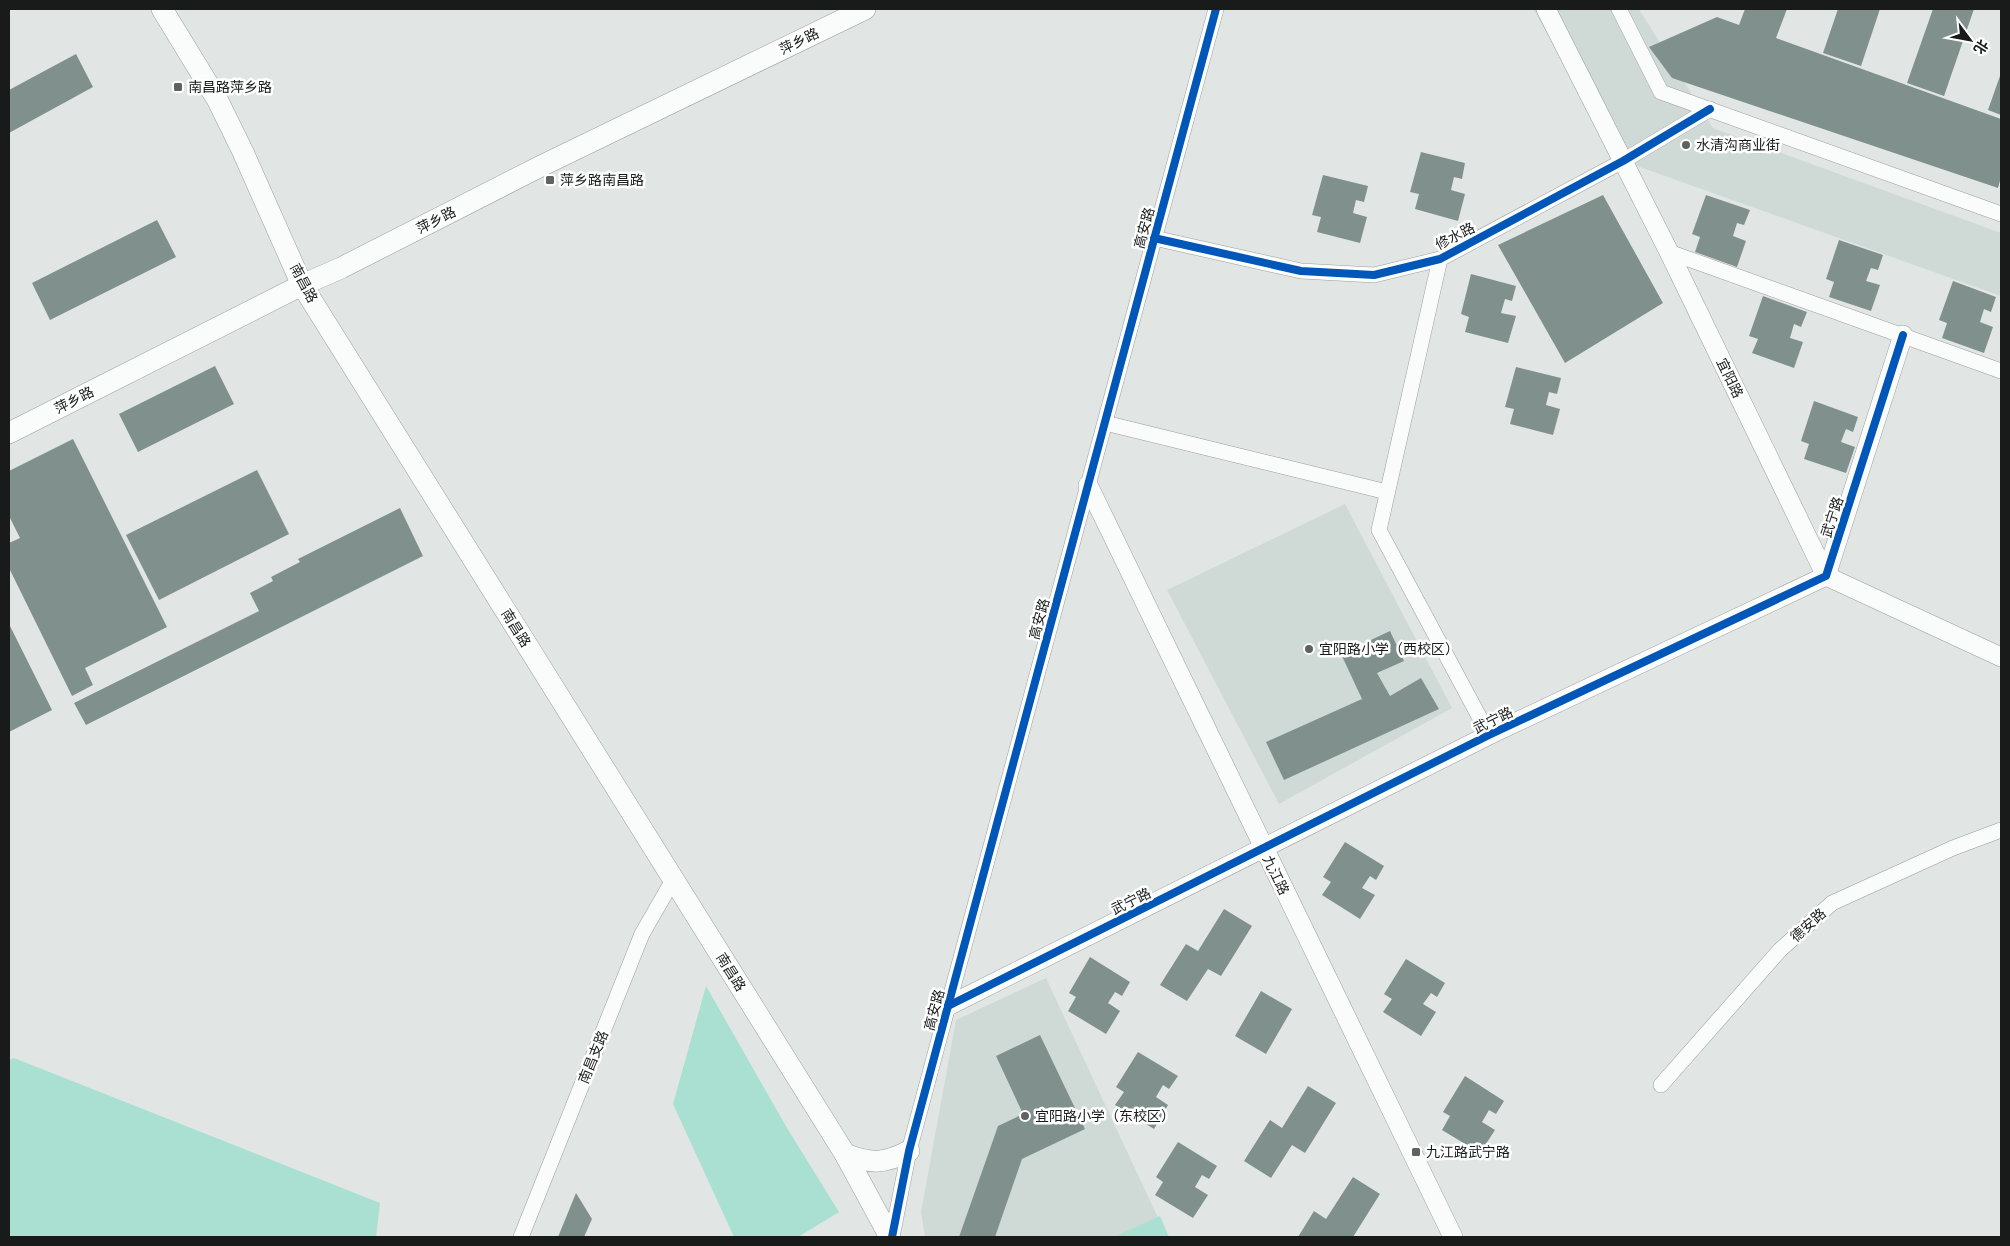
<svg xmlns="http://www.w3.org/2000/svg" width="2010" height="1246" viewBox="0 0 2010 1246" font-family="'Open Sans','Noto Sans SC',sans-serif">
	<style>
		.built { fill: #cfdad6 }
		.green { fill: #a9e0d1 }
		.building { fill: #80918d }
		.lines { fill: none; stroke-linecap: round; stroke-linejoin: round }
		.minor-casing { stroke: #9b9e9d; stroke-width: 16 }
		.tertiary-casing { stroke: #9b9e9d; stroke-width: 20 }
		.secondary-casing { stroke: #9b9e9d; stroke-width: 22 }
		.minor { stroke: #fafbfb; stroke-width: 15 }
		.tertiary { stroke: #fafbfb; stroke-width: 19 }
		.secondary { stroke: #fafbfb; stroke-width: 21 }
		.cycleway-casing { stroke: #fff; stroke-width: 11 }
		.cycleway { stroke: #0057b8; stroke-width: 8 }
		.poi-dot { fill: #5f6261; stroke: #fff; stroke-width: 2 }
		.labels { text-anchor: middle; stroke-width: 5; stroke-linejoin: round; paint-order: stroke }
		.street-label { font-size: 14px; fill: #191b1b; stroke: #fff }
		.poi-label { font-size: 14px; fill: #191b1b; stroke: #fff; text-anchor: start }
	</style>
	<rect width="100%" height="100%" fill="#e1e6e4"/>
	<g class="built">
		<polygon points="1533,9 1639,9 1713,128 2001,233 2001,296 1623,161"/>
		<polygon points="1345,504 1452,708 1279,804 1167,590"/>
		<polygon points="1046,978 1167,1237 925,1237 921,1212 956,1020"/>
	</g>
	<g class="green">
		<polygon points="706,986 787,1128 839,1212 798,1237 734,1237 673,1104"/>
		<polygon points="14,1058 380,1203 376,1237 9,1237 9,1060"/>
		<polygon points="1160,1216 1169,1237 1114,1237"/>
	</g>
	<g class="building">
		<polygon points="1745,9 1787,9 1776,38 2001,119 2001,177 1998,188 1672,78 1649,47 1717,17 1739,25"/>
		<polygon points="1838,9 1880,9 1861,66 1823,53"/>
		<polygon points="1933,9 1974,9 1944,96 1907,83"/>
		<polygon points="76,54 93,87 9,133 9,90"/>
		<polygon points="2001,73 2001,115 1988,110"/>
		<polygon points="1421,152 1465,163 1462,179 1454,177 1451,190 1465,194 1458,221 1415,209 1419,194 1410,192"/>
		<polygon points="1323,175 1368,186 1364,202 1356,200 1353,213 1367,217 1360,243 1317,232 1321,217 1312,215"/>
		<polygon points="1603,195 1663,303 1565,363 1498,245"/>
		<polygon points="1706,195 1750,210 1744,225 1737,223 1733,236 1746,241 1737,267 1695,252 1700,237 1692,234"/>
		<polygon points="157,220 176,257 50,320 32,283"/>
		<polygon points="1839,240 1883,255 1878,270 1871,268 1866,281 1880,285 1871,311 1829,297 1834,282 1826,279"/>
		<polygon points="1471,274 1516,286 1512,301 1505,299 1501,313 1516,316 1508,343 1465,332 1469,317 1461,314"/>
		<polygon points="1953,281 1996,297 1991,312 1984,309 1980,322 1993,327 1984,353 1942,338 1947,323 1939,320"/>
		<polygon points="1763,296 1807,312 1801,327 1794,324 1790,338 1803,342 1794,368 1752,353 1758,339 1749,336"/>
		<polygon points="215,366 234,404 138,452 119,414"/>
		<polygon points="1516,367 1561,378 1557,394 1549,392 1546,405 1560,409 1553,435 1510,424 1514,409 1505,407"/>
		<polygon points="1814,401 1858,417 1853,432 1846,429 1841,442 1855,447 1846,473 1804,459 1809,444 1801,441"/>
		<polygon points="73,439 167,627 85,668 93,685 72,696 9,568 9,543 20,538 9,516 9,471"/>
		<polygon points="257,470 289,534 159,600 126,535"/>
		<polygon points="400,508 423,556 86,725 74,703 259,611 250,593 273,581 271,577 300,562 298,559"/>
		<polygon points="9,624 52,710 9,732"/>
		<polygon points="1390,631 1404,661 1377,673 1390,696 1421,678 1439,709 1284,780 1266,742 1362,699 1341,654"/>
		<polygon points="1345,842 1384,866 1376,880 1370,876 1362,888 1375,895 1360,919 1322,895 1331,882 1323,877"/>
		<polygon points="1224,909 1252,926 1221,976 1208,969 1187,1001 1160,985 1186,944 1198,951"/>
		<polygon points="1090,957 1130,982 1122,996 1115,992 1108,1003 1120,1011 1106,1034 1068,1011 1076,997 1069,993"/>
		<polygon points="1406,959 1445,983 1437,997 1431,993 1423,1004 1436,1012 1421,1036 1383,1012 1392,999 1384,994"/>
		<polygon points="1261,991 1292,1009 1266,1054 1235,1036"/>
		<polygon points="1040,1035 1085,1129 1022,1159 995,1237 959,1237 998,1126 1023,1114 996,1056"/>
		<polygon points="1138,1052 1178,1076 1169,1089 1163,1085 1156,1097 1168,1105 1154,1129 1115,1105 1124,1092 1116,1087"/>
		<polygon points="1465,1076 1504,1101 1496,1114 1489,1110 1482,1122 1495,1130 1480,1153 1442,1130 1450,1116 1443,1112"/>
		<polygon points="1308,1086 1336,1103 1305,1153 1292,1145 1271,1178 1244,1161 1270,1120 1282,1128"/>
		<polygon points="1178,1142 1217,1166 1209,1179 1202,1175 1195,1187 1208,1195 1193,1218 1155,1195 1163,1182 1156,1177"/>
		<polygon points="1353,1177 1380,1194 1353,1237 1336,1236 1335,1237 1298,1237 1314,1211 1326,1219"/>
		<polygon points="576,1193 592,1219 584,1237 558,1237"/>
	</g>
	<g class="lines">
		<defs>
			<g id="minor">
				<polyline points="1619,9 1661,92 2001,214"/>
				<polyline points="1154,238 1301,271 1374,275 1440,259 1623,161 1710,109"/>
				<polyline points="1669,252 2001,371"/>
				<polyline points="1440,259 1379,530 1489,735"/>
				<polyline points="1105,423 1387,492"/>
				<polyline points="1661,1085 1780,950 1832,903 1953,848 2001,830"/>
				<polyline points="521,1237 642,934 673,880"/>
				<polyline points="892,1237 909,1151 1216,9"/>
			</g>
			<g id="tertiary">
				<polyline points="1546,9 1669,252 1826,576 2001,657"/>
				<polyline points="1088,485 1453,1237"/>
				<polyline points="948,1006 1489,735 1826,576 1903,335"/>
			</g>
			<g id="secondary">
				<polyline points="162,9 217,99 243,152 302,285 845,1154 890,1237"/>
				<polyline points="9,433 302,285 341,268 539,167 865,9"/>
				<path d="M845 1154C871 1164 884 1164 909 1151"/>
			</g>
		</defs>
		<use href="#minor" class="minor-casing"/>
		<use href="#tertiary" class="tertiary-casing"/>
		<use href="#secondary" class="secondary-casing"/>
		<use href="#minor" class="minor"/>
		<use href="#tertiary" class="tertiary"/>
		<use href="#secondary" class="secondary"/>
		<defs>
			<g id="cycleway">
				<polyline points="1154,238 1301,271 1374,275 1440,259 1623,161 1710,109"/>
				<polyline points="948,1006 1489,735 1826,576 1903,335"/>
				<polyline points="892,1237 909,1151 1216,9"/>
			</g>
		</defs>
		<use href="#cycleway" class="cycleway-casing"/>
		<use href="#cycleway" class="cycleway"/>
	</g>
	<g class="poi-dot">
		<rect x="173" y="82" width="10" height="10" rx="2.5"/>
		<circle cx="1686" cy="145" r="5"/>
		<rect x="545" y="175" width="10" height="10" rx="2.5"/>
		<circle cx="1309" cy="649" r="5"/>
		<circle cx="1025" cy="1116" r="5"/>
		<rect x="1411" y="1147" width="10" height="10" rx="2.5"/>
	</g>
	<g class="labels">
		<g class="street-label">
			<text transform="translate(799 41) rotate(-26)" y="5">萍乡路</text>
			<text transform="translate(436 220) rotate(-27)" y="5">萍乡路</text>
			<text transform="translate(1144 228) rotate(-75)" y="5">高安路</text>
			<text transform="translate(1455 236) rotate(-27)" y="5">修水路</text>
			<text transform="translate(304 283) rotate(62)" y="5">南昌路</text>
			<text transform="translate(1730 378) rotate(64)" y="5">宜阳路</text>
			<text transform="translate(74 400) rotate(-27)" y="5">萍乡路</text>
			<text transform="translate(1832 517) rotate(-72)" y="5">武宁路</text>
			<text transform="translate(1039 619) rotate(-75)" y="5">高安路</text>
			<text transform="translate(516 628) rotate(58)" y="5">南昌路</text>
			<text transform="translate(1493 720) rotate(-26)" y="5">武宁路</text>
			<text transform="translate(1276 875) rotate(64)" y="5">九江路</text>
			<text transform="translate(1131 901) rotate(-26)" y="5">武宁路</text>
			<text transform="translate(1808 925) rotate(-42)" y="5">德安路</text>
			<text transform="translate(731 972) rotate(58)" y="5">南昌路</text>
			<text transform="translate(934 1010) rotate(-75)" y="5">高安路</text>
			<text transform="translate(593 1057) rotate(-68)" y="5">南昌支路</text>
		</g>
		<g class="poi-label">
			<text x="188" y="92">南昌路萍乡路</text>
			<text x="1696" y="150">水清沟商业街</text>
			<text x="560" y="185">萍乡路南昌路</text>
			<text x="1319" y="654">宜阳路小学（西校区）</text>
			<text x="1035" y="1121">宜阳路小学（东校区）</text>
			<text x="1426" y="1157">九江路武宁路</text>
		</g>
	</g>
	<rect width="2010" height="1246" fill="none" stroke="#191b1b" stroke-width="20"/>
	<g transform="translate(1970 40) rotate(122)" stroke="#ffffff" stroke-width="4" paint-order="stroke">
	<path d="M0-4L9 19L0 12L-9 19Z" fill="#191b1b"/>
	<text y="-8" font-size="14" font-weight="bold" text-anchor="middle" fill="#191b1b">北</text>
	</g>
</svg>
